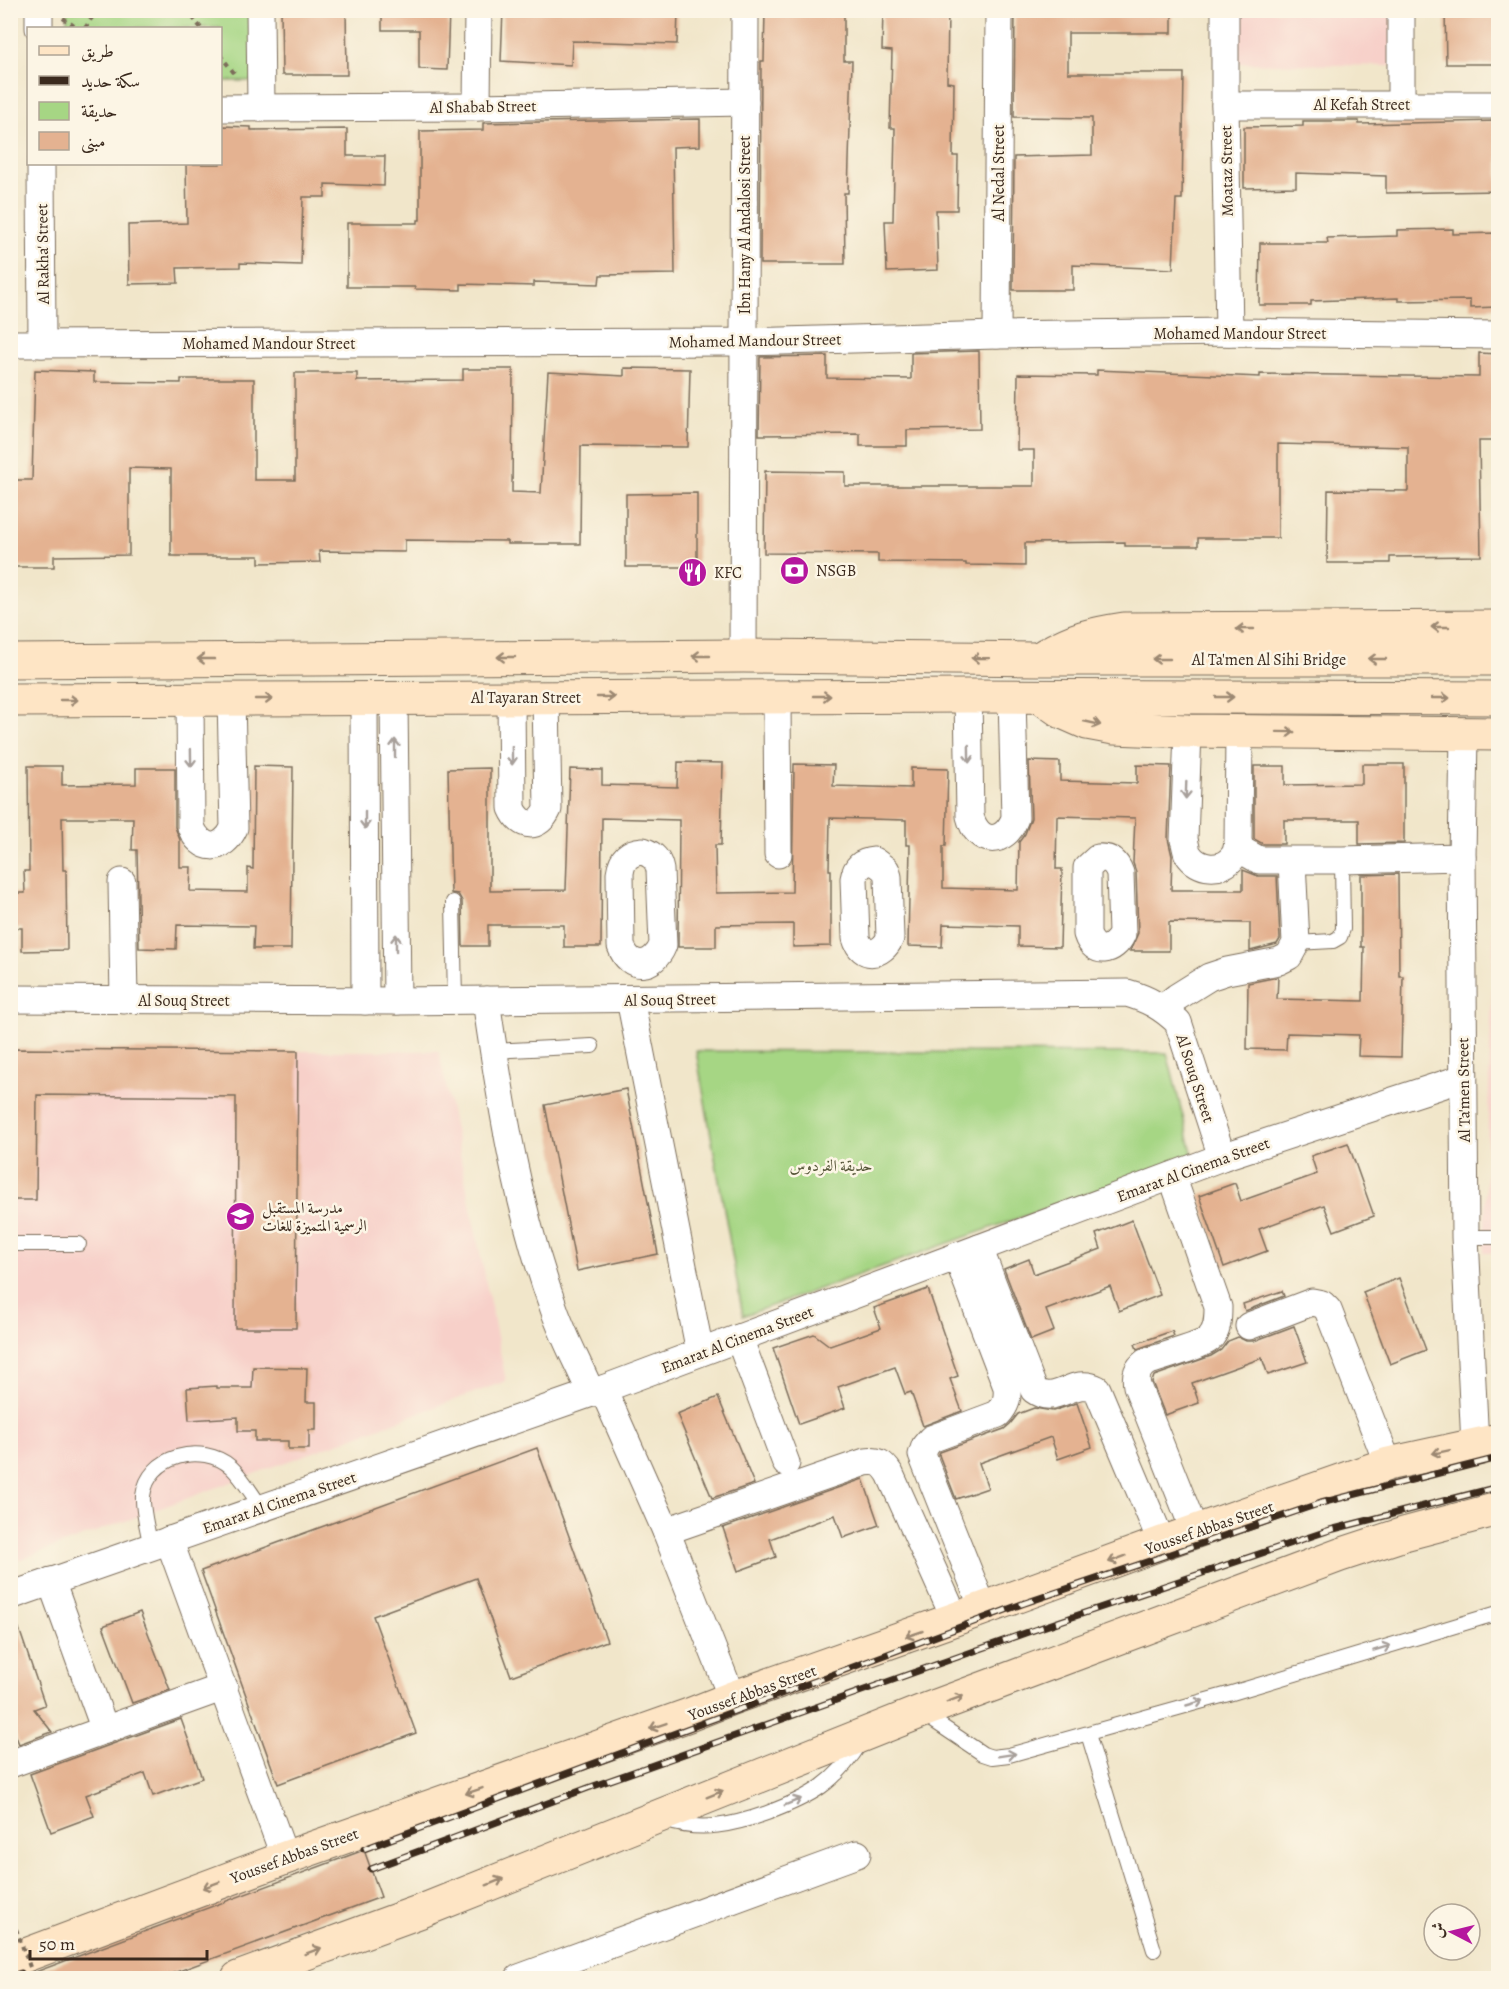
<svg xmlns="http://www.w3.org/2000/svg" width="1509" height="1989" viewBox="0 0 1509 1989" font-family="Alegreya,Amiri,serif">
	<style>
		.built { fill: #f7d0c9 }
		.green { fill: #a6d684; stroke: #708051; stroke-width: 1.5 }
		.building { fill: #e4b291 }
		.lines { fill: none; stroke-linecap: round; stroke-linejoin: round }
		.service-casing { stroke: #7b6c5a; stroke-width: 16 }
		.minor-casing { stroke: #7b6c5a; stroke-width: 29 }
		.secondary-casing { stroke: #7b6c5a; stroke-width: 35 }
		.path { stroke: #7b6c5a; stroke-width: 4; stroke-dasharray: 4.5 4.5; stroke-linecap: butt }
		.service { stroke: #fff; stroke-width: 14 }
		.minor { stroke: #fff; stroke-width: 27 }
		.secondary { stroke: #fee5c5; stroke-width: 33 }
		.rail-casing { stroke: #3b2a1e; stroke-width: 7 }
		.rail { stroke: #fcf5e5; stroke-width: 4.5; stroke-dasharray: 14; stroke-linecap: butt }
		.path-bridge { stroke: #7b6c5a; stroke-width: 4; stroke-dasharray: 4.5 4.5; stroke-linecap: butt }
		.oneway { stroke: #9c8872 }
		.oneway2 { stroke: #a79f9a }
		.labels { text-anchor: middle; stroke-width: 5; stroke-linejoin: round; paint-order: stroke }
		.street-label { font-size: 16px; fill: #3b2a1e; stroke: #fcf5e5 }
		.poi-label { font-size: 16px; fill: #3b2a1e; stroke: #fcf5e5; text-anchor: start }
		.park-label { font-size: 16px; fill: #565538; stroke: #fcf5e5 }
	</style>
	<rect width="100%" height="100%" fill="#fcf5e5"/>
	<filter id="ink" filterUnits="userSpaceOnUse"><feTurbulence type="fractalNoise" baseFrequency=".0167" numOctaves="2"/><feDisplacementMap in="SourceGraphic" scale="12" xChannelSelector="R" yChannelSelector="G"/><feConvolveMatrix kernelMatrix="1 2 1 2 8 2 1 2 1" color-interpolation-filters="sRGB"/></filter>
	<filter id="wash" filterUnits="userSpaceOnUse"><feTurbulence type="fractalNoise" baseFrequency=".008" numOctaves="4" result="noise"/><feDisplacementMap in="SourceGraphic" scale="24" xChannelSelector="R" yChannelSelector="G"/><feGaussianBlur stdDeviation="1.35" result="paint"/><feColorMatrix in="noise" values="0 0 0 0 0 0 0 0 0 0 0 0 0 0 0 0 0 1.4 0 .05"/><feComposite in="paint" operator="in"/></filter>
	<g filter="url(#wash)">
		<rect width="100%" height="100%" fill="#f1e6ca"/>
		<g class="built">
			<polygon points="1234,11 1392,11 1391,66 1233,63"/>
			<polygon points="1498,787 1498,1253 1484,1253"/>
			<polygon points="11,1051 439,1051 506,1381 11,1563"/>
		</g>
		<g class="green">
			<polygon points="67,11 254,11 254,81 221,81 220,28 67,28"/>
			<polygon points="696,1051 1167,1053 1193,1156 743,1316"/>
		</g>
		<g id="blocks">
			<g class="building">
				<polygon points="281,10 346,10 347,75 282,75"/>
				<polygon points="382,10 449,10 447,70 419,69 419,30 382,30"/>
				<polygon points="503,10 678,10 677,44 572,41 571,65 501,61"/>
				<polygon points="765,10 844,10 844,61 852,61 848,193 844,193 845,264 760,264 761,61 764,61"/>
				<polygon points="883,10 948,10 947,82 954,83 953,156 958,156 957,210 936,210 938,270 887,272 885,221 893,221 895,128 890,128 892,51 882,50"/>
				<polygon points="1015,10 1172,10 1172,33 1068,33 1068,73 1184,73 1182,199 1176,199 1173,269 1073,265 1073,290 1013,290 1014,157 1092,155 1092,118 1014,117"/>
				<polygon points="1445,10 1498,10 1498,64 1446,64"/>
				<polygon points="700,119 700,146 673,147 675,274 600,275 599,284 534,282 534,286 461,284 461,290 415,289 415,287 347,287 347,223 418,223 418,220 420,220 420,131 483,130 483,123"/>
				<polygon points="1303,121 1359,121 1359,124 1498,121 1498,191 1386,193 1386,176 1296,173 1296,187 1244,188 1244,127 1303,126"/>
				<polygon points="220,126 251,127 251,130 347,129 347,156 385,156 384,186 325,184 325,197 303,197 301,265 240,263 240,267 177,268 178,283 129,284 128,225 187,223 186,164 220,164"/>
				<polygon points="1453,229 1453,234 1498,233 1498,307 1470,308 1470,300 1398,301 1398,298 1311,301 1311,305 1259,305 1260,243 1328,243 1327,238 1397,236 1397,230"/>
				<polygon points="979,351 980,429 907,430 907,446 860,446 860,434 759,435 760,357 827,356 827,378 911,379 911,353"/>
				<polygon points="1479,353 1498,354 1498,441 1479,441 1481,556 1390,557 1390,563 1327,563 1328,490 1408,491 1408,447 1278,444 1278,538 1198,538 1198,546 1125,546 1125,542 1025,543 1025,566 966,565 966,563 878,562 878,554 764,553 765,471 845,472 845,486 1034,486 1034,450 1017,450 1018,374 1097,375 1097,370 1260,377 1260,374 1479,377"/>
				<polygon points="624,368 690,369 688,447 581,446 580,544 507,544 507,541 405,540 405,552 319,551 320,562 259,563 259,556 171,556 171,469 129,468 129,555 54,556 54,567 10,567 10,480 32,480 35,370 94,372 94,382 181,383 181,379 254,379 254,480 295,480 295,373 357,373 357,381 463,380 463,369 513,369 512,492 541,493 548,372 624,376"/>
				<polygon points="697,493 697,567 626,567 626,494"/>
				<polygon points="1029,761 1060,762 1060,781 1137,783 1137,765 1171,766 1168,839 1172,856 1171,890 1243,890 1243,870 1258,876 1277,876 1280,939 1277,944 1250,951 1250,923 1169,922 1169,951 1130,951 1138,933 1136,872 1133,863 1135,818 1057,816 1056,869 1062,869 1060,947 1018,946 1018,926 943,924 942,947 908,946 910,845 906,845 906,820 830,818 829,870 831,870 831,946 793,947 793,924 716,925 716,947 678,947 679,820 602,818 601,947 564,947 564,925 488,925 488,946 463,946 462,901 458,894 451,893 448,769 490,768 490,891 566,890 570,769 602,770 602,785 677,787 678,762 723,763 721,845 715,845 716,893 792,892 794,764 834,765 833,786 911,788 911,768 948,769 946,846 943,846 943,888 1018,890 1019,842 1025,834 1031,818"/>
				<polygon points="1362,764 1404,764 1404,843 1359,844 1359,820 1284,820 1284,844 1263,844 1254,839 1254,766 1285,766 1285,785 1362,784"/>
				<polygon points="28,766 62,766 62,785 136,784 136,768 175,768 175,827 180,840 180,867 191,867 190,891 248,892 248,868 253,869 254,766 293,767 291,949 253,949 254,926 177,925 176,949 139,948 137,850 132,850 133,818 62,818 63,870 66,870 67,950 22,951 22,928 10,928 10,893 25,893 24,871 29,871"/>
				<polygon points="1398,874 1399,976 1403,976 1401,1057 1358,1056 1359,1035 1287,1033 1286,1050 1247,1049 1248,983 1278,977 1277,999 1363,1001 1364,947 1361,947 1361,875"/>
				<polygon points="10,1049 298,1051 296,1328 235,1328 236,1097 37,1095 36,1200 10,1200"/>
				<polygon points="626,1089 658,1254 577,1271 545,1105"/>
				<polygon points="1348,1143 1374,1216 1334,1231 1324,1205 1259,1229 1267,1251 1224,1267 1199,1196 1235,1183 1241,1201 1317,1174 1311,1156"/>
				<polygon points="1132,1220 1160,1295 1119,1311 1110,1286 1046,1310 1054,1331 1031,1340 1004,1269 1029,1259 1034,1274 1101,1249 1096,1234"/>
				<polygon points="1399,1278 1426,1350 1390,1364 1363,1292"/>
				<polygon points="928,1289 958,1376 950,1379 962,1411 923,1426 911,1392 905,1394 895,1367 838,1387 845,1408 799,1424 773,1348 814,1334 830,1346 881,1328 874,1308"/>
				<polygon points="1282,1291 1284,1296 1245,1311 1243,1304"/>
				<polygon points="1294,1326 1307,1362 1268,1375 1262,1358 1192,1383 1199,1403 1165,1415 1152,1382 1154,1376 1211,1356 1221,1350 1228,1341 1238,1337 1246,1341 1254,1341"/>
				<polygon points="1172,1331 1174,1336 1137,1349 1135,1344"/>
				<polygon points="253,1367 307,1368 306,1402 316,1402 316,1430 309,1430 309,1449 288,1449 288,1441 255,1441 255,1431 238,1431 238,1417 189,1420 187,1388 217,1386 217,1388 252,1388"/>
				<polygon points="718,1397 754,1484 712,1498 677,1414"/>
				<polygon points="1077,1403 1092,1447 1058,1459 1051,1437 979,1463 988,1488 956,1499 939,1455 940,1452 1004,1429 1010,1424 1018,1414 1034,1408 1053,1411"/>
				<polygon points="537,1448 607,1641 511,1676 476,1578 373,1616 416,1733 278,1784 201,1571"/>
				<polygon points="863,1479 879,1525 843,1538 835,1515 770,1539 776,1557 738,1571 723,1528"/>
				<polygon points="140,1612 170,1690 132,1703 103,1626"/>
				<polygon points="10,1614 14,1614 45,1705 34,1709 52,1732 19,1744 10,1721"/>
				<polygon points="181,1719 202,1778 153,1796 145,1773 86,1795 94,1816 51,1832 30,1774"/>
				<polygon points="364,1850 381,1897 160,1978 23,1978 22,1977"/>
			</g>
		</g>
	</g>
	<g filter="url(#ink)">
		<use href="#blocks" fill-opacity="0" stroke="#7b6c5a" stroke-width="1.5"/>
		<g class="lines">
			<defs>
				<g id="service">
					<polyline points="453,902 455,1001"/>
					<polyline points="1296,943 1333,941 1340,937 1343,929 1342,860"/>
					<polyline points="493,1051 592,1046"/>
					<polyline points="1465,1237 1498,1237"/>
					<polyline points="10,1244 79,1244"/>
					<path d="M151 1547C148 1532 142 1510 143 1496 148 1455 202 1442 231 1467 243 1478 252 1495 262 1508"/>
					<polyline points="922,1713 983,1754 992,1757 1009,1755 1232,1693 1498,1613"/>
					<polyline points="1088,1734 1154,1950"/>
					<path d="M667 1821C702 1832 733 1825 767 1813 810 1797 836 1783 861 1742"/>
				</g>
				<g id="minor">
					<polyline points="39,10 39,28"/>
					<polyline points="260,10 261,108"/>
					<polyline points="1225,10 1225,105 1229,332"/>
					<polyline points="1401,104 1401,10"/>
					<polyline points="1225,105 1498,105"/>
					<polyline points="477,107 478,10"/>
					<polyline points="220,108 477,107 745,102"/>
					<polyline points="41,164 42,344"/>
					<polyline points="997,335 999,10"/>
					<polyline points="10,344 743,342 997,335 1229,332 1498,335"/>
					<polyline points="743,656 745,10"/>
					<path d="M968 696 970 816C977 845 1005 846 1015 818L1012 696"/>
					<path d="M511 697 512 808C521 829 539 829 548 809L546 697"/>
					<polyline points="777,697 778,854"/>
					<polyline points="364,698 365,1001"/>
					<polyline points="394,698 397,1001"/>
					<path d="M190 699 191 827C201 852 223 852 234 828L231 699"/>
					<path d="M1188 731 1184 840C1186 845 1186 851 1188 854 1198 870 1222 872 1233 857 1236 854 1237 848 1238 844L1239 732"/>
					<polyline points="1464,734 1462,857 1465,1237 1475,1445"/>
					<polyline points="1238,844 1243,851 1259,860 1342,860 1462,857"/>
					<path d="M643 851C654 855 658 860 660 870L663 945C654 968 630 971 621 946L620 873C622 859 628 852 643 851Z"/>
					<path d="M1098 858C1110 857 1116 862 1120 873L1122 934C1114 952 1094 956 1087 934V868Z"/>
					<path d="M874 861 886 870 888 877 890 938C882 956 862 959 856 938L854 879C856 867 862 862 874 861Z"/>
					<polyline points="122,882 124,1000"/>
					<path d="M10 999 397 1001 1127 993C1148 999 1162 1007 1178 1022L1222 1157"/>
					<polyline points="630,999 700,1352"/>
					<path d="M486 1000C501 1104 518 1211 554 1309 564 1338 579 1365 591 1393"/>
					<polyline points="1163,1008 1177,997 1209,977 1227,971 1279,961 1289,956 1296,943 1292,861"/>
					<path d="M1172 1176 1218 1307C1218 1318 1218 1331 1209 1339 1203 1345 1158 1358 1146 1362 1137 1369 1135 1375 1137 1386L1195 1532"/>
					<path d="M979 1248 1034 1390C1057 1407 1072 1376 1097 1389L1162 1543"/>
					<path d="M957 1256 1007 1387C1008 1399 1006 1405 998 1414L931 1439 925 1446 922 1455 983 1608"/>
					<polyline points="1249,1326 1312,1302 1322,1304 1328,1310 1388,1464"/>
					<polyline points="739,1338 786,1463"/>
					<polyline points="603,1389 666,1531 732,1698"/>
					<path d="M666 1531 865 1462C878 1460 883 1463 890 1474L955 1619"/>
					<polyline points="169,1540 285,1858"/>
					<polyline points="51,1581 105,1730"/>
					<polyline points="10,1596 603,1389 1222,1157 1463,1078"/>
					<polyline points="10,1764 224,1687"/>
					<polyline points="519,1978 857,1854"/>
				</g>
				<g id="secondary">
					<path d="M1045 655C1075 638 1091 634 1124 629L1498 627"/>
					<polyline points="10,661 743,656 1039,659 1498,659"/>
					<polyline points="1042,698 1062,712 1087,723 1114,728 1188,731 1498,734"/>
					<polyline points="10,700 968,696 1498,698"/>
					<polyline points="10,1961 285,1858 689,1715 732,1698 955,1619 1162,1543 1388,1464 1498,1440"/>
					<polyline points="238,1978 424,1910 920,1712 1340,1555 1404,1534 1498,1509"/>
				</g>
			</defs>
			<use href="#service" class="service-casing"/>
			<use href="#minor" class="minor-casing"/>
			<use href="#secondary" class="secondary-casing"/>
			<g class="path">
				<polyline points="187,10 201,28"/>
				<polyline points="63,18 77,28"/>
				<polyline points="85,28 97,10"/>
				<polyline points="220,55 235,74"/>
			</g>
			<use href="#service" class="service"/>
			<use href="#minor" class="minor"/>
			<use href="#secondary" class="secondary"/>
			<defs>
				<g id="rail">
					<polyline points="364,1849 1022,1604 1321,1503 1498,1458"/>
					<polyline points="371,1869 588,1788 1031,1631 1330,1530 1498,1487"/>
					<polyline points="10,1977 21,1973"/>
				</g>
			</defs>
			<use href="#rail" class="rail-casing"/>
			<use href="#rail" class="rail"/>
			<polyline class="path-bridge" points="16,1929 34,1978"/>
		</g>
		<defs><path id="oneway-shaft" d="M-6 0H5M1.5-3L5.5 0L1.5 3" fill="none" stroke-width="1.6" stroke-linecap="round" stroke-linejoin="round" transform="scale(1.5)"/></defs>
		<g class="oneway">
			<use href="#oneway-shaft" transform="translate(1440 627) rotate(180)"/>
			<use href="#oneway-shaft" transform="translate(1245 629) rotate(180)"/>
			<use href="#oneway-shaft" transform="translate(701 656) rotate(180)"/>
			<use href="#oneway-shaft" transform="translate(506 657) rotate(180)"/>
			<use href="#oneway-shaft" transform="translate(980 658) rotate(-179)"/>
			<use href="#oneway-shaft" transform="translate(206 659) rotate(180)"/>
			<use href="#oneway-shaft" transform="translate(1161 659) rotate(-180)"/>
			<use href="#oneway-shaft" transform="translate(1377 659) rotate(-180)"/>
			<use href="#oneway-shaft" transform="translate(822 696)"/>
			<use href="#oneway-shaft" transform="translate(606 697)"/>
			<use href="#oneway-shaft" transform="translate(1225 697)"/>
			<use href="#oneway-shaft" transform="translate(1441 698)"/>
			<use href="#oneway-shaft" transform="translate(264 699)"/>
			<use href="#oneway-shaft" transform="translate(69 700)"/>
			<use href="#oneway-shaft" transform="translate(1092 723) rotate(13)"/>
			<use href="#oneway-shaft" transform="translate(1286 732) rotate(1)"/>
			<use href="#oneway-shaft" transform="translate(1441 1452) rotate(168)"/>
			<use href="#oneway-shaft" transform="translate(1117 1559) rotate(160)"/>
			<use href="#oneway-shaft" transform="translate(914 1634) rotate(161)"/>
			<use href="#oneway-shaft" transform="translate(955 1699) rotate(-21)"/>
			<use href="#oneway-shaft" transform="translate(658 1726) rotate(161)"/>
			<use href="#oneway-shaft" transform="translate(474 1791) rotate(161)"/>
			<use href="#oneway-shaft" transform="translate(715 1794) rotate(-22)"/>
			<use href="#oneway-shaft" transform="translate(495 1882) rotate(-22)"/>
			<use href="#oneway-shaft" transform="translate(211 1885) rotate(160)"/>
			<use href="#oneway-shaft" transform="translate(313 1951) rotate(-20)"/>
		</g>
		<g class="oneway2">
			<use href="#oneway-shaft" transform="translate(395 748) rotate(-90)"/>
			<use href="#oneway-shaft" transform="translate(969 754) rotate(89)"/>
			<use href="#oneway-shaft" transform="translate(512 756) rotate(89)"/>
			<use href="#oneway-shaft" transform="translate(191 758) rotate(89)"/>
			<use href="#oneway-shaft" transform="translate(1186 790) rotate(92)"/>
			<use href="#oneway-shaft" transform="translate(365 820) rotate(90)"/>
			<use href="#oneway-shaft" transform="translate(396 943) rotate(-90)"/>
			<use href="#oneway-shaft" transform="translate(1382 1648) rotate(-17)"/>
			<use href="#oneway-shaft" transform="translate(1195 1703) rotate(-16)"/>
			<use href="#oneway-shaft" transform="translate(1007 1755) rotate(-9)"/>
			<use href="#oneway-shaft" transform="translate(793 1802) rotate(-22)"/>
		</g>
	</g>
	<defs>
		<symbol id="bank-disc" viewBox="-11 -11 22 22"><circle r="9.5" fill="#b5179e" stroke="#fcf5e5"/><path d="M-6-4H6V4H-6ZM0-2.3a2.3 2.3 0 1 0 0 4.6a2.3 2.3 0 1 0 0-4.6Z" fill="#fff"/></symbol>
		<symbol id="restaurant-disc" viewBox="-11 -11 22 22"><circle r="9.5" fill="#b5179e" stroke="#fcf5e5"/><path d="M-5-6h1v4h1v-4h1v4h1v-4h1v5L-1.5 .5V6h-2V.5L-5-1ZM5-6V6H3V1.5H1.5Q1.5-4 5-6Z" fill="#fff"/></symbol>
		<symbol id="school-disc" viewBox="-11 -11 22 22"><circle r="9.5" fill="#b5179e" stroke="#fcf5e5"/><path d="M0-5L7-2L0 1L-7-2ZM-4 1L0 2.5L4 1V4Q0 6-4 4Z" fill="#fff"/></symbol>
	</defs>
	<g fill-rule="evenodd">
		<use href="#bank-disc" x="778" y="554" width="33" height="33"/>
		<use href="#restaurant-disc" x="676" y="556" width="33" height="33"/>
		<use href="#school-disc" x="224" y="1200" width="33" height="33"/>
	</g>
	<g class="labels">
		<g class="street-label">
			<text x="1362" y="110">Al Kefah Street</text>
			<text transform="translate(483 106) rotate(-1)" y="6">Al Shabab Street</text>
			<text transform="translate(1226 171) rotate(-91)" y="6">Moataz Street</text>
			<text transform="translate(998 173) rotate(-90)" y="6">Al Nedal Street</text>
			<text transform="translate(744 225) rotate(-90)" y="6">Ibn Hany Al Andalosi Street</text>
			<text transform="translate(42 254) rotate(-91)" y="6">Al Rakha' Street</text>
			<text x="1240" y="339">Mohamed Mandour Street</text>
			<text transform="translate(755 340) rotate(-1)" y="6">Mohamed Mandour Street</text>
			<text x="269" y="349">Mohamed Mandour Street</text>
			<text x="1269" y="665">Al Ta'men Al Sihi Bridge</text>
			<text x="526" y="703">Al Tayaran Street</text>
			<text transform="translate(670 999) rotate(-1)" y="6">Al Souq Street</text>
			<text x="184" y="1006">Al Souq Street</text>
			<text transform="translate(1196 1078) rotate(72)" y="6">Al Souq Street</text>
			<text transform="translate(1463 1090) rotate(-91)" y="6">Al Ta'men Street</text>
			<text transform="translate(1193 1169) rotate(-20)" y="6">Emarat Al Cinema Street</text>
			<text transform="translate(737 1339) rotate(-21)" y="6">Emarat Al Cinema Street</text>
			<text transform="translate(279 1502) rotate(-19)" y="6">Emarat Al Cinema Street</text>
			<text transform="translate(1209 1527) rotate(-19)" y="6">Youssef Abbas Street</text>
			<text transform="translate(752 1692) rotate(-20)" y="6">Youssef Abbas Street</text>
			<text transform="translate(294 1855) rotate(-20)" y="6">Youssef Abbas Street</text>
		</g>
		<g class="poi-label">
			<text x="816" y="576">NSGB</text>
			<text x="714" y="578">KFC</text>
			<text x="262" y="1213">مدرسة المستقبل<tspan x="262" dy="18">الرسمية المتميزة للغات</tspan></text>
		</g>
		<g class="park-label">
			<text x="831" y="1171">حديقة الفردوس</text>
		</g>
	</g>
	<rect width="1509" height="1989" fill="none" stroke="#fcf5e5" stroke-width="36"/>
	<rect x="27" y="27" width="195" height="138" fill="#fcf5e5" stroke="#afa495" stroke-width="1.5"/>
	<rect x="39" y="46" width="30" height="9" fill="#fee5c5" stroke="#afa495" stroke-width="1.5"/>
	<text x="81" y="57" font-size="18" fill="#3b2a1e">طريق</text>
	<rect x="39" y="76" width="30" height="9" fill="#3b2a1e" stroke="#afa495" stroke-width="1.5"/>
	<text x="81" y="87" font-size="18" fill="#3b2a1e">سكة حديد</text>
	<rect x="39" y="102" width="30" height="18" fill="#a6d684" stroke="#afa495" stroke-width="1.5"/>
	<text x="81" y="117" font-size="18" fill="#3b2a1e">حديقة</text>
	<rect x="39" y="132" width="30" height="18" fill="#e4b291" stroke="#afa495" stroke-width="1.5"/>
	<text x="81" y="147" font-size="18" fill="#3b2a1e">مبنى</text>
	<g transform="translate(1452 1932) rotate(277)"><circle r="28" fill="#fcf5e5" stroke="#afa495" stroke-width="1.5"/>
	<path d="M0-4.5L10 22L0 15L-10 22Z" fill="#b5179e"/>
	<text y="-9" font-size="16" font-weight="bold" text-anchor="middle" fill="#3b2a1e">ش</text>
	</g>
	<path d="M30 1950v9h177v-9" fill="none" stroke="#3b2a1e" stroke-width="3"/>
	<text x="39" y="1950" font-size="18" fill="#3b2a1e" stroke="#fcf5e5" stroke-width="4.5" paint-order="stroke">50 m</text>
</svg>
